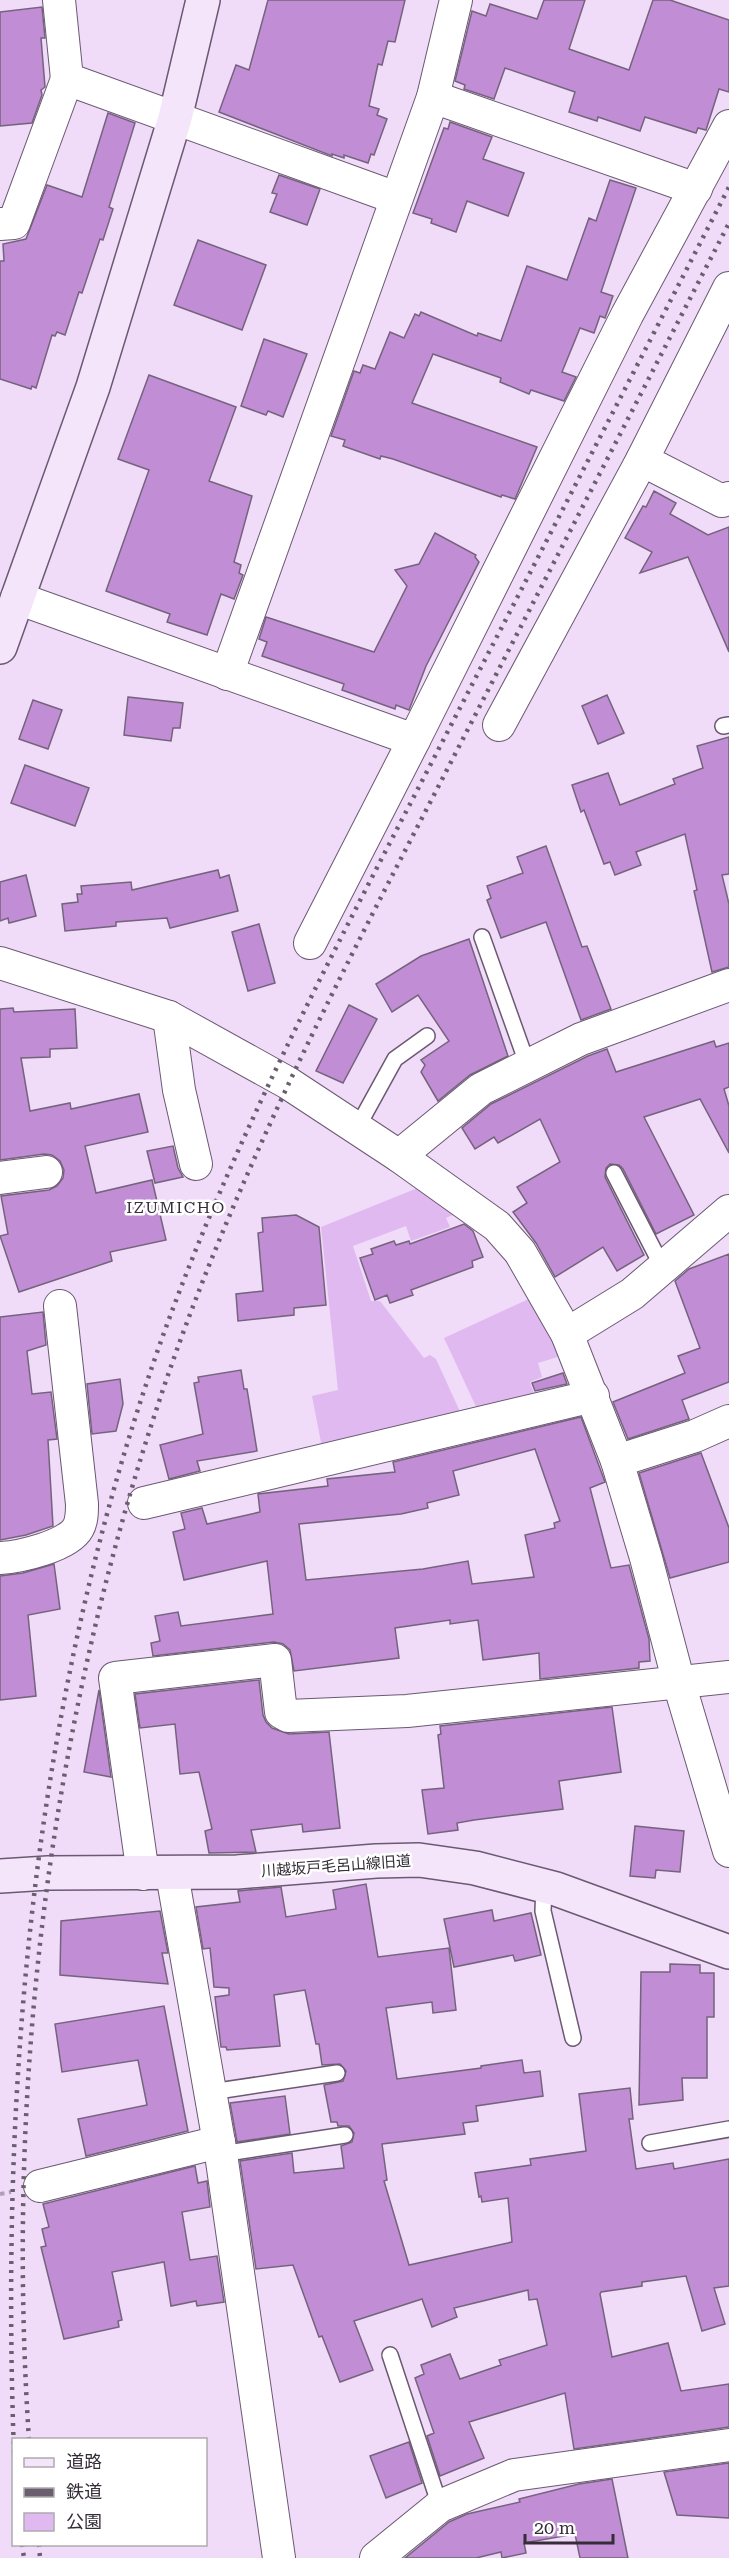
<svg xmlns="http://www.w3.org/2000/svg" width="729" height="2558" viewBox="0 0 729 2558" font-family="'Roboto Serif','Noto Sans JP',serif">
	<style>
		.green { fill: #e1b9f1 }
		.building { fill: #c18ed5; stroke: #75637d; stroke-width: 1.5; fill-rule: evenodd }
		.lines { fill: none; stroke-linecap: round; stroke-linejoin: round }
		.lane-casing { stroke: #6b5972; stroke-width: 18 }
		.street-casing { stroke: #6b5972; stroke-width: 34 }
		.secondary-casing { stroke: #6b5972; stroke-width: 36 }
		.path { stroke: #af9fb6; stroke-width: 4; stroke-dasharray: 4.5 4.5; stroke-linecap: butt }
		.lane { stroke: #fff; stroke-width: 15 }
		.street { stroke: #fff; stroke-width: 32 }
		.secondary { stroke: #f5e5fb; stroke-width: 33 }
		.rail { stroke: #6a5e6f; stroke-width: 4.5; stroke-dasharray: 3 6; stroke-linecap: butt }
		.labels { text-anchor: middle; stroke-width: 5; stroke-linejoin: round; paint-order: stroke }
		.street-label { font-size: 15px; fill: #352d38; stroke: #fff }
		.neighbourhood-label { font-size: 16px; letter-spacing: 1.5px; fill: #352d38; stroke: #fff }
	</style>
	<rect width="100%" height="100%" fill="#f0dbf9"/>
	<g class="green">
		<polygon points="420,1187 457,1213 446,1218 450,1227 411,1241 406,1226 353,1246 371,1301 380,1301 424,1358 430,1355 436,1359 462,1416 323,1453 312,1396 338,1390 321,1227"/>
		<polygon points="533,1297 564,1355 538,1363 542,1377 530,1382 537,1403 478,1411 444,1338"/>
	</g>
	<g class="building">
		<polygon points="268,0 405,0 395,42 388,41 382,65 378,64 369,106 379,109 377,115 387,119 374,155 371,154 368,163 344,155 344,158 332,154 332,156 219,112 236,65 249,70"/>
		<polygon points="544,0 585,0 569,49 629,70 653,0 670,0 729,20 729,92 719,89 706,130 698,128 696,133 645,117 640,131 598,117 597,121 569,112 575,92 505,68 494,99 464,89 465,85 455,81 472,11 486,16 490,4 537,19"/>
		<polygon points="42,7 45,38 41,38 45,87 41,90 42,95 32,123 0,126 0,12"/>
		<polygon points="108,113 135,123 109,207 113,209 103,240 100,239 82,293 79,292 65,335 57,332 55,336 52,335 36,388 32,386 31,389 0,379 0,261 4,261 3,244 26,239 47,185 82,197"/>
		<polygon points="450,122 492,137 483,159 524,173 508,216 467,201 456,232 431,223 432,219 413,213 444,128 448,129"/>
		<polygon points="279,175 320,189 307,225 270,212 277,194 272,193"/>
		<polygon points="610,180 636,188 601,292 613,296 605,318 600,316 594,333 580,328 562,372 576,377 564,401 531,390 529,394 500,382 501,378 433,354 412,403 537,447 515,499 502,495 501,497 393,459 381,456 380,459 343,446 345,440 331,436 354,371 360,373 363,365 375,369 390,332 404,338 415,314 419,316 421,312 477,336 478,333 501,341 527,266 567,280 589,218 596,221"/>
		<polygon points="198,240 266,265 242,330 174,305"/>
		<polygon points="264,339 307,354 283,417 268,411 266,415 241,406"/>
		<polygon points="149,375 236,407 209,481 252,496 234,562 241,565 239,573 243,575 234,599 221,594 207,635 167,622 170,614 106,591 149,470 118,459"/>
		<polygon points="654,491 676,503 670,514 708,535 729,527 729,652 688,557 640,573 652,552 625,538 643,506 646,507"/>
		<polygon points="435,533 476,555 475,557 479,562 426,666 409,710 396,705 395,709 342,690 344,684 262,656 267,642 259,639 266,617 374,652 407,586 395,570 419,564"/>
		<polygon points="607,695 624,733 598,744 582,706"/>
		<polygon points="128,697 183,703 180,728 173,728 171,741 124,735"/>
		<polygon points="33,700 62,710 48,749 19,739"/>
		<polygon points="729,737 729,874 722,875 729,904 729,967 712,972 694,891 697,890 685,834 636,852 641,865 615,875 610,862 604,864 584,810 581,812 572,785 608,773 620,805 675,784 673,779 703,768 697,746"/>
		<polygon points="25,765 89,788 75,826 11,803"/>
		<polygon points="546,846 582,947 587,946 611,1009 581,1020 546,922 501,938 487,900 491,898 487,886 523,873 517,857"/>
		<polygon points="218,870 220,878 229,875 238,911 170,928 167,918 116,922 116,926 65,931 62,904 78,902 77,894 82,894 81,886 131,882 132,890"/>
		<polygon points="26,875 36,916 9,923 8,918 0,921 0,882"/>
		<polygon points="259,924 275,983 248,991 232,932"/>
		<polygon points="469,939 508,1056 470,1075 438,1101 421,1072 425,1065 421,1060 449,1041 418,995 392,1012 376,984 421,956"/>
		<polygon points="349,1005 377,1019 343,1083 316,1071"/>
		<polygon points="13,1008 14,1012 75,1009 77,1048 50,1049 50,1057 21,1058 30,1111 70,1103 71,1109 139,1094 148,1132 85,1146 96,1193 152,1180 166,1240 110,1252 112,1261 19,1292 0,1236 8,1234 1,1196 49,1190 57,1186 63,1178 64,1170 60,1161 52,1155 44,1154 0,1160 0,1009"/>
		<polygon points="714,1041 716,1047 729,1043 729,1087 724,1089 729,1106 729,1153 700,1099 644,1117 694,1215 656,1234 623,1169 619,1165 610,1164 606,1168 605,1177 644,1255 617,1271 603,1247 555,1277 536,1243 513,1212 527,1203 517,1187 560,1162 540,1119 498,1143 494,1137 475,1149 462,1128 491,1104 588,1056 607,1049 616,1072"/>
		<polygon points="173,1146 178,1168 183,1177 155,1183 147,1151"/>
		<polygon points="296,1215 319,1227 326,1305 294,1308 294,1315 238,1321 236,1294 263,1291 258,1233 263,1232 262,1218"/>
		<polygon points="464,1224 473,1231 483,1257 472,1261 473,1267 411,1290 413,1295 390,1303 387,1295 375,1300 360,1258 373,1254 371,1249 394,1241 396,1245 409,1241 410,1244"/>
		<polygon points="729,1254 729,1382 682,1400 689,1419 628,1439 613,1402 685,1373 678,1356 700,1348 675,1281 689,1269"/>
		<polygon points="43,1312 46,1345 27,1351 32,1394 51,1392 57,1439 48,1440 53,1526 26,1535 0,1540 0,1317"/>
		<polygon points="241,1370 244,1389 247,1389 257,1451 197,1461 200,1471 169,1479 160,1445 203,1434 194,1383 199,1382 198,1377"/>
		<polygon points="563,1373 567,1384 535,1391 532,1383"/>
		<polygon points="120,1379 123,1404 116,1431 92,1434 87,1384"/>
		<path d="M581 1417 605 1482 590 1488 611 1568 629 1565 649 1639 650 1661 639 1662V1668L540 1679 539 1653 483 1660 478 1620 450 1624V1620L395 1628 399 1658 294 1671 290 1650 283 1644 274 1642 153 1656 151 1643 160 1641 155 1616 178 1612 181 1626 273 1614 267 1561 184 1580 173 1532 185 1529 181 1513 202 1508 207 1524 260 1512 258 1494 328 1486 327 1479 395 1472 393 1462ZM535 1449 560 1521 554 1523 555 1528 525 1535 534 1577 472 1584 468 1561 423 1569 306 1580 299 1524 401 1514 428 1508 427 1503 459 1495 453 1471Z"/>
		<polygon points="701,1453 729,1528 729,1562 670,1578 639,1473"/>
		<polygon points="54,1564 60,1609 28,1615 36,1696 0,1700 0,1576 23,1573"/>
		<polygon points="259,1680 263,1715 266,1722 272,1728 289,1734 329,1732 340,1828 303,1832 302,1824 251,1830 256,1852 209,1853 205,1831 212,1829 199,1772 180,1774 175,1724 140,1728 135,1694"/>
		<polygon points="99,1690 111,1777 84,1772"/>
		<polygon points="612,1707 621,1772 559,1781 563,1809 474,1820 457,1823 458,1830 428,1834 422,1790 444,1788 438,1735 441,1734 440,1726"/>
		<polygon points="635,1826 684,1831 680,1872 656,1870 655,1878 630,1876"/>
		<polygon points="366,1884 378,1957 449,1948 456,2010 433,2013 432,2002 386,2008 397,2079 481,2068 481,2066 522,2060 524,2073 540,2071 543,2096 476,2106 478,2121 463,2123 465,2134 382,2144 387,2180 384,2181 409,2265 512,2242 508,2198 482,2202 481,2196 479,2197 475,2173 531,2165 530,2159 586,2151 579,2094 630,2088 633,2119 629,2119 636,2169 673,2163 674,2169 729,2159 729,2286 714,2288 725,2324 702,2331 686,2276 642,2282 642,2286 601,2292 600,2294 612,2357 668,2343 681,2391 729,2384 729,2427 574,2449 565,2393 469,2422 484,2458 440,2476 427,2436 434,2433 415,2378 424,2374 421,2365 450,2354 460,2379 501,2365 499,2360 547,2345 537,2299 529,2300 528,2290 454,2308 457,2317 432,2327 422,2299 354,2321 373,2370 340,2382 322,2336 319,2337 293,2265 256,2269 240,2161 292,2153 294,2173 344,2168 341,2146 352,2142 354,2133 349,2126 338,2126 337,2122 331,2122 324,2085 343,2081 346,2071 340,2064 322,2065 319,2044 316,2044 305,1990 274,1995 280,2046 227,2050 226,2047 221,2047 215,1997 229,1995 229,1988 214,1987 210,1948 203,1949 196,1907 240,1902 238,1891 281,1887 286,1917 336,1909 333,1890"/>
		<polygon points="492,1910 494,1921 531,1913 541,1955 515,1961 513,1955 454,1967 444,1919"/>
		<polygon points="160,1911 168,1953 162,1953 168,1984 60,1975 61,1921"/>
		<polygon points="670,1964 700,1965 700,1973 714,1973 714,2017 707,2017 707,2078 682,2078 683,2100 639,2105 641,1972 670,1972"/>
		<polygon points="164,2006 188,2131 86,2156 78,2119 147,2105 138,2060 62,2072 55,2024"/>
		<polygon points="285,2096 290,2134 237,2142 230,2103"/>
		<polygon points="195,2166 198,2183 207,2181 210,2207 182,2212 190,2260 217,2256 224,2302 197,2306 196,2301 171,2306 164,2262 112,2272 122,2320 118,2321 119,2327 64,2339 41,2247 46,2246 42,2229 49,2227 43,2204"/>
		<polygon points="409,2442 422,2483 386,2498 370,2456"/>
		<polygon points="729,2463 729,2518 677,2515 664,2472"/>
		<polygon points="612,2479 628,2558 580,2558 575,2534 524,2543 526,2553 502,2558 501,2552 476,2558 405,2558 449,2522 467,2514 520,2502 519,2499 579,2484"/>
	</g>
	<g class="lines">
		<defs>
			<g id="lane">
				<polyline points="723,726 729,725"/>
				<polyline points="482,937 528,1066"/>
				<polyline points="357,1128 395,1059 427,1036"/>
				<polyline points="614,1173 663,1268"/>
				<polyline points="544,1886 543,1911 573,2038"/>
				<polyline points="211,2092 337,2073"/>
				<polyline points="650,2143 729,2129"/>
				<polyline points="221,2154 345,2135"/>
				<polyline points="390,2355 440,2506"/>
			</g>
			<g id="street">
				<polyline points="59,0 67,79"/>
				<polyline points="433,97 696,189"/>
				<polyline points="0,224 14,223 67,79 396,198"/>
				<polyline points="729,288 642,460 722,501 729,498"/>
				<polyline points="17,598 414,740 627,315 729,126"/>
				<polyline points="227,674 433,97 456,0"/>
				<polyline points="499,725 642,460"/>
				<polyline points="310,943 414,740"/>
				<polyline points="0,963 169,1017 288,1083 399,1156 497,1226 520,1252 567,1334 617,1461 646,1558 679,1683 729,1851"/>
				<polyline points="169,1017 179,1090 196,1164"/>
				<polyline points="399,1156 481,1089 581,1039 729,985"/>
				<polyline points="0,1178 46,1172"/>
				<polyline points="567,1334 632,1294 729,1211"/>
				<polyline points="617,1461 695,1436 729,1421"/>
				<polyline points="144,1503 593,1396"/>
				<path d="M0 1558C20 1557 68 1546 78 1528 82 1521 82 1512 82 1504L60 1306"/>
				<polyline points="143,1874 115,1678 275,1660 281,1712 288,1716 407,1711 729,1677"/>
				<polyline points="172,1874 221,2154 279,2558"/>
				<polyline points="40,2186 219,2142"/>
				<polyline points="376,2558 440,2506 514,2475 729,2445"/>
			</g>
			<g id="secondary">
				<polyline points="0,647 93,387 175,118 203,0"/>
				<polyline points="0,1876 48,1873 237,1872 376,1861 419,1860 475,1868 556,1889 729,1952"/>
			</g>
		</defs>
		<use href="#lane" class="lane-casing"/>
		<use href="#street" class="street-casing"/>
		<use href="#secondary" class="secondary-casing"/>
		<polyline class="path" points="0,2194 11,2192"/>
		<use href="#lane" class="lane"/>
		<use href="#street" class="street"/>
		<use href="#secondary" class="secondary"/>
		<g class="rail">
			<path d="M29 2440C5 2079 50 1717 168 1375 238 1173 336 983 435 793 533 603 631 413 729 223"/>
			<path d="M14 2453C0 2073 35 1689 165 1330 234 1140 329 960 422 781 525 583 627 385 729 187"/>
			<polyline points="22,2544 24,2558"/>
			<polyline points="39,2544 40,2558"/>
		</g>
	</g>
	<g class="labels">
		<g class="street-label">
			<text transform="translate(336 1866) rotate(-4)" y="5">川越坂戸毛呂山線旧道</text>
		</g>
		<g class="neighbourhood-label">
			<text x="176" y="1213">IZUMICHO</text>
		</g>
	</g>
	<rect x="12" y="2438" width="195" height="108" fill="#ffffff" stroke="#aeabaf" stroke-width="1.5"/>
	<rect x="24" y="2458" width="30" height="9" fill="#f5e5fb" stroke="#aeabaf" stroke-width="1.5"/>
	<text x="66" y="2468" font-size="18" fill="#352d38">道路</text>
	<rect x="24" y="2488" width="30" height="9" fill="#6a5e6f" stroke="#aeabaf" stroke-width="1.5"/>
	<text x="66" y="2498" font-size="18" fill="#352d38">鉄道</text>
	<rect x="24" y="2513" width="30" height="18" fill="#e1b9f1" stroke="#aeabaf" stroke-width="1.5"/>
	<text x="66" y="2528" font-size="18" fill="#352d38">公園</text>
	<path d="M525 2534v9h88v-9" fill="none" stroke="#352d38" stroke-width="3"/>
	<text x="534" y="2534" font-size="18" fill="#352d38" stroke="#ffffff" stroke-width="4.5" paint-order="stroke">20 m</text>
</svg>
